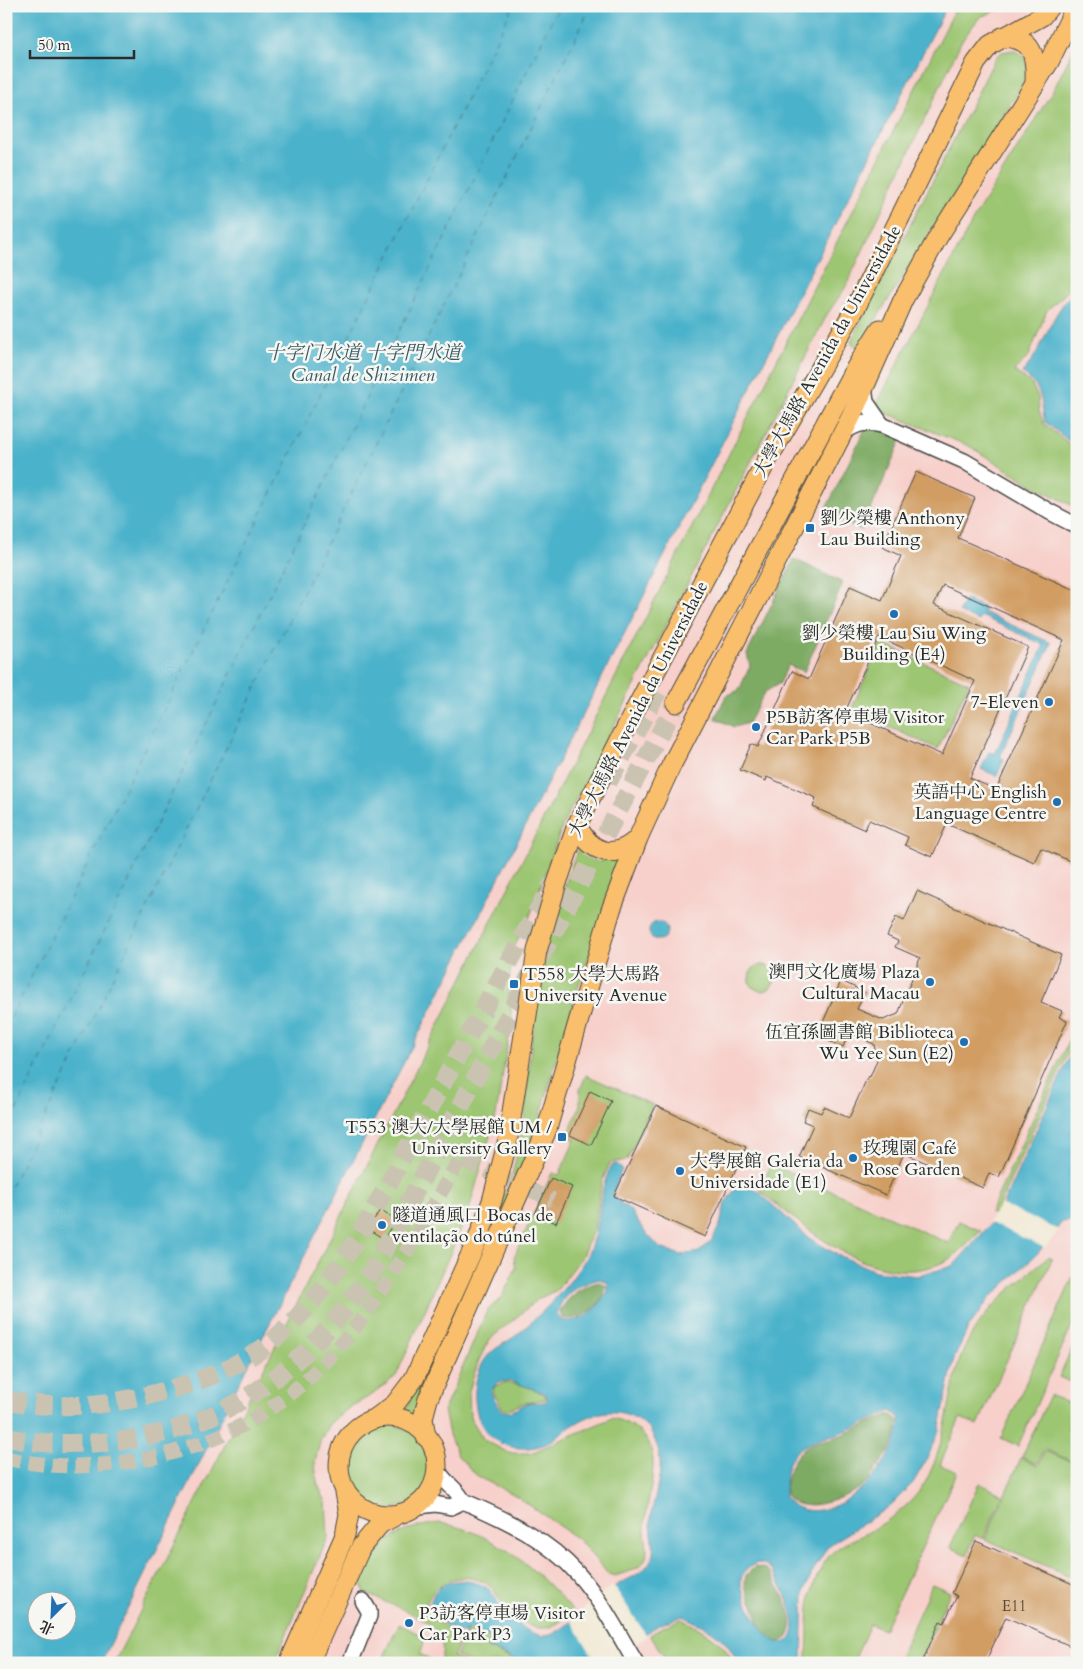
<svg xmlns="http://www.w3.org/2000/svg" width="1083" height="1669" viewBox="0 0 1083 1669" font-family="Cardo,'Noto Serif SC',serif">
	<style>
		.built { fill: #f7d0cb }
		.green { fill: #9dc672; stroke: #64784e }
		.forest { fill: #7eab64; stroke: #546b48 }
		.water { fill: #4cb2cb; stroke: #3c6e7b; fill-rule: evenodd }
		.pier { fill: #f2e9d4 }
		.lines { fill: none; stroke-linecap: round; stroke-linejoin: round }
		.ferry { stroke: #375a63; stroke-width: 1; stroke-dasharray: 6 5; stroke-linecap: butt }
		.building { fill: #d19d64; fill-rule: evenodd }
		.minor-tunnel { stroke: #cac3b2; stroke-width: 15; stroke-dasharray: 15 8; stroke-linecap: butt }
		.major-tunnel { stroke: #cac3b2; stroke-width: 19; stroke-dasharray: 19 9; stroke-linecap: butt }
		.minor-casing { stroke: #494844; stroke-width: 18 }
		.major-casing { stroke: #494844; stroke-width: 21 }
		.minor { stroke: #fff; stroke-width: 15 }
		.major { stroke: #f9bf6d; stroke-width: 19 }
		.poi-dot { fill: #1f6fb2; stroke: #f6f6f2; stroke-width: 2 }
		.labels { text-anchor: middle; stroke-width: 5; stroke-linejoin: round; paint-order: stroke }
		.number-label { font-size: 15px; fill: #544839 }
		.street-label { font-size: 18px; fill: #2b2b2b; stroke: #f6f6f2 }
		.poi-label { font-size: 18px; fill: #2b2b2b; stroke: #f6f6f2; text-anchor: start }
		.water-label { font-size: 19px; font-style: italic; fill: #375a63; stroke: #f6f6f2 }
	</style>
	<rect width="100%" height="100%" fill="#f6f6f2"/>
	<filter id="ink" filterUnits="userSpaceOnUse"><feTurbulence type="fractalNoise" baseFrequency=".02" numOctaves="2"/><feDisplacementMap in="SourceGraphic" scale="10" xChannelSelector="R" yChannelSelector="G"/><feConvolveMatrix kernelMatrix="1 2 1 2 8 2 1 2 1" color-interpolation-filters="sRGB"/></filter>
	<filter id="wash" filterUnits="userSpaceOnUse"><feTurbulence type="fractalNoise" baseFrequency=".0096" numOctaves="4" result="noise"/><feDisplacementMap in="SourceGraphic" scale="20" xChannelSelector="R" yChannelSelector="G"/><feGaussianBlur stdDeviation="1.12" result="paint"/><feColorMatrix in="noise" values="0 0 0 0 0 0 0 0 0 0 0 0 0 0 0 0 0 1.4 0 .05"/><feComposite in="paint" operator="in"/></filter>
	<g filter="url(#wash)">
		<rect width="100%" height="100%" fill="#f2e9d4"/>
		<polygon class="built" points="947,6 1077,6 1077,1663 101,1663 234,1393"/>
		<g class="green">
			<polygon points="957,6 1008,6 980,17 962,40 845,288 828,313 563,824 530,916 514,947 508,989 512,1017 496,1115 468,1213 396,1376 372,1395 350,1407 329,1424 321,1439 315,1462 317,1483 326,1502 328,1537 274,1663 114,1663"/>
			<polygon points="1077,42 1077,283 1047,310 1029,356 1014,371 1031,383 1038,397 1039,411 1044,424 1077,450 1077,508 1032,485 969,446 881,411 876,405 974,218 1054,89"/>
			<path d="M1013 50C1027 56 1027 62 1028 76L860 345 854 346 851 341 996 57 1002 52Z"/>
			<polygon points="881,643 969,683 938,749 851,710"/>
			<polygon points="579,845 598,861 623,858 576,993 535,1134 414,1421 403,1415 511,1180 524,1122 537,981 546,940"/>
			<circle cx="762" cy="978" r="13"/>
			<polygon points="1077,1022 1077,1033 995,1214 990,1213"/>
			<path d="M586 1075 653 1105 627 1160 610 1163 602 1181 594 1228 581 1258 557 1290 538 1299 489 1340 478 1362 469 1391 470 1417 484 1440 509 1453H531L612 1418C673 1435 649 1479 645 1526 644 1537 651 1554 643 1563 637 1570 623 1573 615 1576L608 1574 579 1540 515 1495 478 1477 458 1456 449 1435 444 1410 487 1311 502 1297 516 1268 514 1257 552 1173 559 1175 575 1140 568 1136 580 1105V1090Z"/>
			<path d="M771 1164 948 1243 959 1221 981 1231C970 1241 959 1254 946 1261 877 1294 810 1231 760 1191Z"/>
			<path d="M1048 1257 1052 1259 978 1425 960 1418 940 1465 957 1472 884 1630 870 1624 853 1663H806C810 1638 805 1613 813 1588 816 1577 823 1563 831 1554 838 1546 852 1540 863 1535 889 1521 916 1503 929 1475 945 1441 948 1405 957 1369 970 1319 1011 1288 1048 1257Z"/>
			<polygon points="1077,1268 1077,1314 1018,1446 1001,1438"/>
			<polygon points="1077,1337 1077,1385 1059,1377"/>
			<path d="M504 1383C518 1383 534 1387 546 1396V1399L524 1403 506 1410 502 1408 493 1391 495 1386Z"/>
			<polygon points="1050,1395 1077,1407 1067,1429 1077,1434 1076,1463 1044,1449 1037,1464 1022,1457"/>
			<circle cx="387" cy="1467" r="42"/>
			<polygon points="1045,1451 1077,1464 1077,1580 985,1539 1021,1458 1038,1466"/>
			<polygon points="979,1483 1003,1495 983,1539 975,1535 967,1555 950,1547"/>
			<path d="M440 1523C497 1533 535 1568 572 1610 546 1642 522 1627 500 1600 497 1596 495 1590 491 1587 481 1578 464 1575 451 1580 437 1586 434 1588 427 1602 433 1622 444 1627 462 1636L453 1657 466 1663H439C457 1624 401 1610 374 1597L365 1592 361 1584C382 1541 391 1529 440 1523Z"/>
			<polygon points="932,1584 950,1592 919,1663 897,1663"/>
			<path d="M681 1619C703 1630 723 1640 734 1663H668L650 1635 663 1627Z"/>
			<polygon points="399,1624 419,1634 424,1643 420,1654 438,1663 381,1663"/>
			<polygon points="468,1629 491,1638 487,1648 520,1663 471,1663 456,1656"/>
		</g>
		<g class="forest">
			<polygon points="868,423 902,438 862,530 824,513"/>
			<polygon points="794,559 843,583 804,672 788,665 780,683 765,692 748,723 734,727 715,718 726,696 739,690 750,666 747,654"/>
			<path d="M600 1282 606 1286C604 1306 581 1322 562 1318L560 1311C570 1295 581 1286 600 1282Z"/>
			<path d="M888 1415H892L898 1421C898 1436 891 1450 881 1462 875 1471 868 1482 859 1488 840 1502 772 1524 788 1475 792 1463 796 1454 806 1447 816 1440 829 1440 839 1436 856 1430 871 1421 888 1415Z"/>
			<path d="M755 1567 766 1569 770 1573C778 1586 789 1604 791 1619 794 1632 783 1649 770 1639 760 1632 758 1618 754 1608 750 1597 742 1588 746 1575Z"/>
		</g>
		<g class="water">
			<path d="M6 6H947L234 1393 101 1663H6ZM38 1602H68V1632H38Z"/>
			<path d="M1077 289V447L1045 422C1040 399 1044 389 1022 373 1045 348 1050 312 1077 289Z"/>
			<polygon points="965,599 985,608 983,612 1051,643 1000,757 1004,759 997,776 981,769 989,752 995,754 1044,645 981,616 978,621 959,612"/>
			<circle cx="658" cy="931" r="9"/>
			<path d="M1077 1040V1180L1070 1192 1077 1198V1220L1062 1222 1038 1253 989 1299 968 1328 954 1359 939 1431 927 1459 913 1483 890 1506 828 1546 812 1573 804 1593 802 1663H738C725 1635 708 1628 682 1616L659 1625 631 1642 605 1663H539L532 1660 530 1663H523L488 1648 491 1637 468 1627 465 1634C449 1627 434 1622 430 1603 432 1600 433 1594 436 1591 449 1577 473 1579 487 1588 492 1591 495 1598 498 1603 510 1619 525 1634 545 1636 559 1637 597 1598 612 1588 626 1579 649 1573 653 1554 655 1543 650 1530 651 1518 653 1499 662 1478 660 1459 658 1444 651 1427 639 1420 612 1403 586 1415 563 1432 558 1435 554 1440 548 1443 527 1453 495 1449 483 1427 472 1409 472 1380 484 1361 491 1348 508 1343 519 1333 542 1313 568 1288 584 1261 602 1231 596 1193 612 1165L617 1164 622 1169 612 1196 631 1211 644 1231 660 1248 681 1255 699 1252 712 1240 720 1225 725 1203 738 1185 753 1187 809 1238 838 1255 875 1271 917 1276 953 1266 997 1217ZM600 1279 608 1283V1291C597 1309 584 1324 561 1320L557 1314C562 1292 580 1284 600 1279ZM510 1381 545 1393 548 1400C542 1404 535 1402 529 1403 517 1406 507 1420 498 1405 495 1400 492 1396 491 1391L498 1382ZM891 1411 900 1418C901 1459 840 1527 796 1507 792 1505 788 1500 785 1497 783 1443 805 1445 848 1430 862 1425 876 1417 891 1411ZM757 1563C761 1564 765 1564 768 1567 780 1577 798 1618 793 1633 777 1669 738 1595 741 1579 743 1571 750 1566 757 1563Z"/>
		</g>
		<g class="pier">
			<polygon points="1000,1204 1059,1230 1045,1248 989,1222"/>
			<polygon points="613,1585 647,1636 609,1663 597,1663 570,1619"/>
		</g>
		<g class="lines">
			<g class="ferry">
				<polyline points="6,1028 513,6"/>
				<polyline points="6,1131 559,6"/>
				<polyline points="6,1196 591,6"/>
			</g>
		</g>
		<g id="blocks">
			<g class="building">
				<path d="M916 472 975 498 958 538 1077 591V852L1072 862 1041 848 1034 862 947 824 932 857 905 845 908 837 869 820 865 830 813 807 816 798 767 777 766 781 740 770 751 744 758 747 792 671 809 679 850 586 882 600 901 556 882 547ZM943 585 1064 640 996 790 970 778 1028 647 934 605ZM879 637 975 681 942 755 845 712Z"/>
				<polygon points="917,891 1061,955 1041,1002 1062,1011 1059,1017 1067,1021 999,1177 989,1173 983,1188 904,1153 886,1195 799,1157 813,1125 803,1121 808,1108 821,1113 824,1107 849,1118 868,1076 870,1077 877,1060 874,1044 849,1033 843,1047 817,1036 841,981 865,992 857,1009 883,1020 898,1014 920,958 895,947 898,941 887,936 896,917 904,921"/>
				<polygon points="590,1091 611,1101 591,1145 570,1135"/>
				<polygon points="656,1106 746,1147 705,1237 614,1196"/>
				<polygon points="551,1178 572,1187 556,1223 535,1214"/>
				<polygon points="380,1210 395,1220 384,1239 368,1229"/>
				<polygon points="976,1541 1077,1586 1077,1649 1006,1617 985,1663 922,1663 940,1621 944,1623 957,1596 952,1593"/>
			</g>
		</g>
	</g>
	<g filter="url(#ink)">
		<use href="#blocks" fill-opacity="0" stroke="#494844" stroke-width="1"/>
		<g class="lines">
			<path class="minor-tunnel" d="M6 1458C53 1469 102 1468 149 1458 320 1423 380 1297 460 1159L553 1200"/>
			<g class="major-tunnel">
				<polyline points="608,782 658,691"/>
				<path d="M6 1400C55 1410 105 1406 153 1394 194 1384 239 1368 272 1341 343 1282 383 1192 426 1114 468 1037 510 960 553 883"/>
				<path d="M6 1437C34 1444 64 1444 93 1443 219 1437 308 1370 374 1268L676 703"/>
			</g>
			<defs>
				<g id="minor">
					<polyline points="864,387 866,402 882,425"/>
					<path d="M842 434C855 423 866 421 882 425L964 461 1050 512 1077 526"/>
					<path d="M437 1468C442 1482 457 1488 463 1501 505 1519 547 1539 578 1574 601 1600 618 1633 636 1663"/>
					<polyline points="419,1506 435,1504 451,1507 463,1501"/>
					<polyline points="350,1663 369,1616 369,1611 363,1601"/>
				</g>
				<g id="major">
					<path d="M1002 37C1034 38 1036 56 1035 83"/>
					<polyline points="676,703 852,374 880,329"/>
					<path d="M577 825C590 852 614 862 638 838"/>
					<circle cx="388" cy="1466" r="49"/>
					<polyline points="376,1418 395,1404 414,1379 479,1236 492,1201 507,1144 537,951 556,886 577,825 633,714 765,464 856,307 976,63 990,45 1042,16 1050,6"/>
					<polyline points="426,1437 423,1418 428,1399 546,1132 611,910 638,838 671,766 851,417 903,300 938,237 1049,62 1076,6"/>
					<polyline points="289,1663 345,1535 349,1514 345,1492"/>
					<polyline points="309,1663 361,1547 380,1524 397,1515"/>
				</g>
			</defs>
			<use href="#minor" class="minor-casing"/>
			<use href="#major" class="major-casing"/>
			<use href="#minor" class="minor"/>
			<use href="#major" class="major"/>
		</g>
	</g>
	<g class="poi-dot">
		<rect x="805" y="523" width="10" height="10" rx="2.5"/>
		<circle cx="894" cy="614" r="5"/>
		<circle cx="1049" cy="702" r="5"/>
		<circle cx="756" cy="727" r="5"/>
		<circle cx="1057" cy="802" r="5"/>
		<circle cx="930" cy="982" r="5"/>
		<rect x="509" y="979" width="10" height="10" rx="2.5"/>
		<circle cx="964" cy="1042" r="5"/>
		<rect x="557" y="1132" width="10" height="10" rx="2.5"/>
		<circle cx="853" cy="1158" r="5"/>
		<circle cx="680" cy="1171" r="5"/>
		<circle cx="382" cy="1225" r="5"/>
		<circle cx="409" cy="1623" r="5"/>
	</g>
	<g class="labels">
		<g class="number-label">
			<text x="1014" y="1611">E11</text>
		</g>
		<g class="street-label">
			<text transform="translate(827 351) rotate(-61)" y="6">大學大馬路 Avenida da Universidade</text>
			<text transform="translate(638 709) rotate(-63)" y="6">大學大馬路 Avenida da Universidade</text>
		</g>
		<g class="poi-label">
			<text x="820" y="524">劉少榮樓 Anthony<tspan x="820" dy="21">Lau Building</tspan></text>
			<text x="894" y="639" text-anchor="middle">劉少榮樓 Lau Siu Wing<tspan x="894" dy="21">Building (E4)</tspan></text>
			<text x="1039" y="708" text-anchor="end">7-Eleven</text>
			<text x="766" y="723">P5B訪客停車場 Visitor<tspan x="766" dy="21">Car Park P5B</tspan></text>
			<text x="1047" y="798" text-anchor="end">英語中心 English<tspan x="1047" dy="21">Language Centre</tspan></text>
			<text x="920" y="978" text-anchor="end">澳門文化廣場 Plaza<tspan x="920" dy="21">Cultural Macau</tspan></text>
			<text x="524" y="980">T558 大學大馬路<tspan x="524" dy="21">University Avenue</tspan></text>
			<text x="954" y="1038" text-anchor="end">伍宜孫圖書館 Biblioteca<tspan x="954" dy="21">Wu Yee Sun (E2)</tspan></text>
			<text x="552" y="1133" text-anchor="end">T553 澳大/大學展館 UM /<tspan x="552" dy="21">University Gallery</tspan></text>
			<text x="863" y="1154">玫瑰園 Café<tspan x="863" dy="21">Rose Garden</tspan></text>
			<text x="690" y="1167">大學展館 Galeria da<tspan x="690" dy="21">Universidade (E1)</tspan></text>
			<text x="392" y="1221">隧道通風口 Bocas de<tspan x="392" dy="21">ventilação do túnel</tspan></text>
			<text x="419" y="1619">P3訪客停車場 Visitor<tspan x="419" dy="21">Car Park P3</tspan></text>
		</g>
		<g class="water-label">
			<text x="363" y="359">十字门水道 十字門水道<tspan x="363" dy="22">Canal de Shizimen</tspan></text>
		</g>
	</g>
	<rect width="1083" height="1669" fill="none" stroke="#f6f6f2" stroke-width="25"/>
	<g transform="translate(52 1616) rotate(204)"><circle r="24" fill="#f6f6f2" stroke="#a5a5a2"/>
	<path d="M0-4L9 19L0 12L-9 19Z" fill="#1f6fb2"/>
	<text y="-8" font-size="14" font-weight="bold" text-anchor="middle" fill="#2b2b2b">北</text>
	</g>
	<path d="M30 50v8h104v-8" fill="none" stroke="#2b2b2b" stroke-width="2.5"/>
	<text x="38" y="50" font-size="15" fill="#2b2b2b" stroke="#f6f6f2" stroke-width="4" paint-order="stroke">50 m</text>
</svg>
